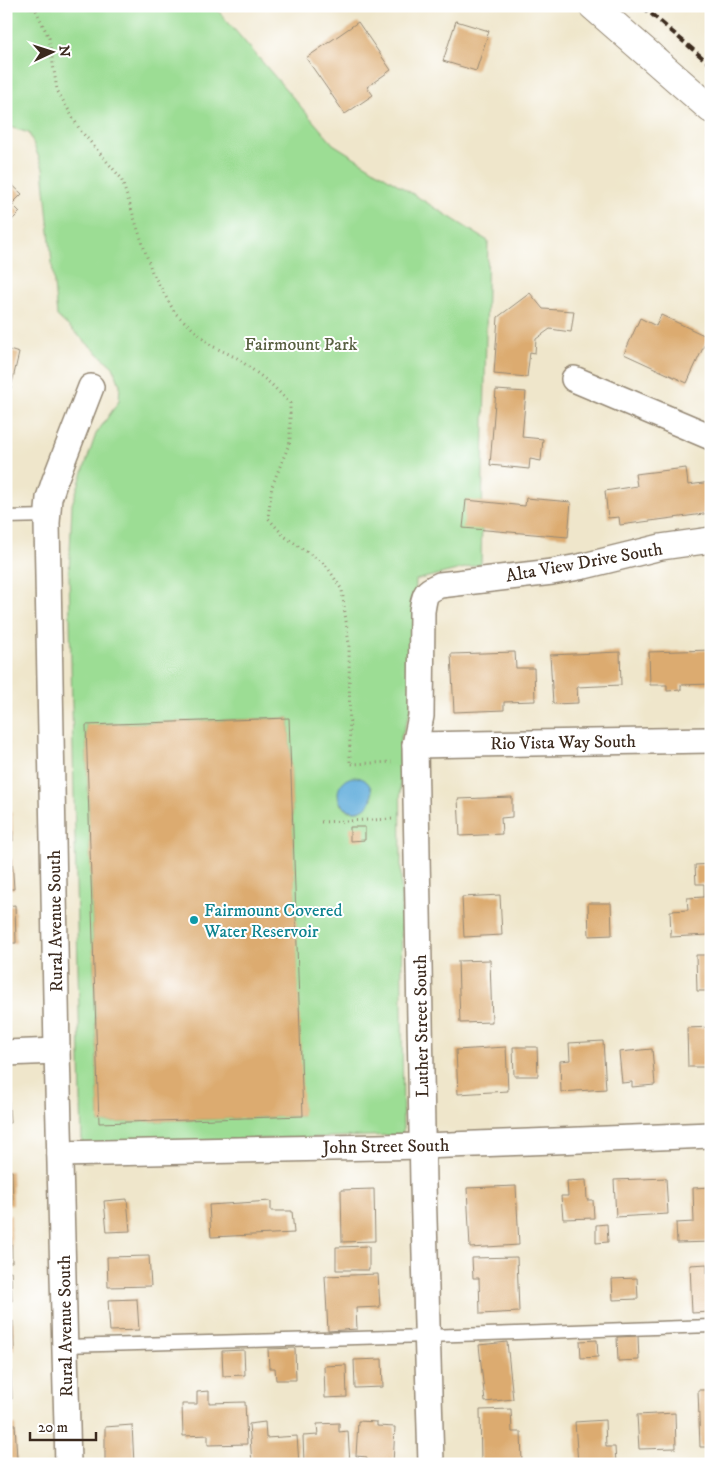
<svg xmlns="http://www.w3.org/2000/svg" width="717" height="1470" viewBox="0 0 717 1470" font-family="'IM FELL DW Pica',serif">
	<style>
		.green { fill: #9cdd94; stroke: #6c8459; fill-rule: evenodd }
		.water { fill: #63aedc; stroke: #4f6c7d }
		.building { fill: #dcab6f }
		.lines { fill: none; stroke-linecap: round; stroke-linejoin: round }
		.service-casing { stroke: #958874; stroke-width: 15 }
		.minor-casing { stroke: #958874; stroke-width: 28 }
		.primary-casing { stroke: #958874; stroke-width: 30 }
		.path { stroke: #958874; stroke-width: 3; stroke-dasharray: 1 4; stroke-linecap: butt }
		.service { stroke: #fff; stroke-width: 12 }
		.minor { stroke: #fff; stroke-width: 25 }
		.primary { stroke: #fff; stroke-width: 28 }
		.rail { stroke: #3b2a1e; stroke-width: 4; stroke-dasharray: 8 4; stroke-linecap: butt }
		.culture-dot { fill: #0f9aa8; stroke: #fff; stroke-width: 2 }
		.labels { text-anchor: middle; stroke-width: 4; stroke-linejoin: round; paint-order: stroke }
		.park-label { font-size: 18px; fill: #586041; stroke: #fff }
		.street-label { font-size: 18px; fill: #3b2a1e; stroke: #fff }
		.culture-label { font-size: 18px; fill: #0d838f; stroke: #fff; text-anchor: start }
	</style>
	<rect width="100%" height="100%" fill="#fff"/>
	<filter id="ink" filterUnits="userSpaceOnUse"><feTurbulence type="fractalNoise" baseFrequency=".02" numOctaves="2"/><feDisplacementMap in="SourceGraphic" scale="10" xChannelSelector="R" yChannelSelector="G"/><feConvolveMatrix kernelMatrix="1 2 1 2 8 2 1 2 1" color-interpolation-filters="sRGB"/></filter>
	<filter id="wash" filterUnits="userSpaceOnUse"><feTurbulence type="fractalNoise" baseFrequency=".0096" numOctaves="4" result="noise"/><feDisplacementMap in="SourceGraphic" scale="20" xChannelSelector="R" yChannelSelector="G"/><feGaussianBlur stdDeviation="1.12" result="paint"/><feColorMatrix in="noise" values="0 0 0 0 0 0 0 0 0 0 0 0 0 0 0 0 0 1.4 0 .05"/><feComposite in="paint" operator="in"/></filter>
	<g filter="url(#wash)">
		<rect width="100%" height="100%" fill="#efe6cb"/>
		<path class="green" d="M6 6H214L333 144 488 241 481 564 416 580 411 710 400 740 403 1135 82 1144 69 575 72 504 96 434 119 401 120 385 113 367 57 316 43 168 29 133 6 126ZM289 718 302 1116 99 1123 86 725ZM371 788 372 799 360 811H349L340 804Z"/>
		<circle class="water" cx="355" cy="794" r="17"/>
		<g id="blocks">
			<g class="building">
				<polygon points="456,21 489,31 476,71 443,61"/>
				<polygon points="358,22 391,70 367,87 373,95 345,114 306,58"/>
				<polygon points="6,179 22,194 12,204 20,212 6,226"/>
				<polygon points="530,293 543,309 574,311 571,332 550,329 536,339 535,353 530,352 527,377 494,374 498,317"/>
				<polygon points="661,315 708,337 687,383 624,354 640,318 656,326"/>
				<polygon points="6,349 19,353 9,396 6,395"/>
				<polygon points="496,390 526,392 522,437 543,439 541,461 530,459 529,469 490,465"/>
				<polygon points="686,468 688,485 711,482 711,513 620,525 619,517 608,518 605,491 637,486 635,474"/>
				<polygon points="526,498 571,502 568,537 463,528 466,500 525,506"/>
				<polygon points="711,650 711,684 681,685 681,690 667,691 667,685 650,685 649,652"/>
				<polygon points="515,652 516,668 534,668 535,701 504,702 504,710 454,712 451,654"/>
				<polygon points="620,652 621,685 577,687 578,703 553,704 550,655"/>
				<polygon points="289,718 303,1116 99,1123 86,725"/>
				<polygon points="512,797 512,817 501,818 502,834 460,836 458,799"/>
				<polygon points="6,812 12,812 13,841 6,841"/>
				<polygon points="350,827 365,827 365,840 350,841"/>
				<polygon points="12,858 14,889 6,889 6,859"/>
				<polygon points="711,864 711,919 708,919 708,935 671,937 670,911 688,910 687,898 704,897 704,884 696,884 695,865"/>
				<polygon points="500,895 502,935 464,937 462,897"/>
				<polygon points="588,903 611,903 612,935 589,936"/>
				<polygon points="15,905 16,943 6,943 6,906"/>
				<polygon points="696,955 711,955 711,991 697,991"/>
				<polygon points="490,960 492,1022 460,1023 458,961"/>
				<polygon points="711,1027 711,1081 707,1081 706,1067 688,1067 687,1028"/>
				<polygon points="603,1041 606,1089 561,1092 560,1061 570,1060 569,1043"/>
				<polygon points="506,1047 508,1091 458,1094 456,1050"/>
				<polygon points="513,1047 537,1047 538,1076 514,1076"/>
				<polygon points="652,1049 655,1085 632,1087 632,1082 622,1083 619,1052"/>
				<polygon points="6,1087 8,1087 10,1123 6,1123"/>
				<polygon points="6,1171 12,1171 13,1205 6,1206"/>
				<polygon points="666,1178 668,1214 616,1217 614,1180"/>
				<polygon points="586,1180 587,1200 593,1200 594,1218 563,1219 561,1196 568,1196 567,1181"/>
				<polygon points="516,1186 519,1245 470,1248 467,1188"/>
				<polygon points="711,1187 711,1242 677,1243 676,1223 694,1222 693,1188"/>
				<polygon points="374,1189 375,1241 342,1242 341,1190"/>
				<polygon points="127,1199 130,1231 107,1232 104,1201"/>
				<polygon points="271,1201 271,1211 292,1211 294,1233 211,1237 209,1205"/>
				<polygon points="11,1215 12,1262 6,1262 6,1216"/>
				<polygon points="607,1224 608,1242 596,1243 596,1225"/>
				<polygon points="369,1246 369,1270 336,1270 336,1247"/>
				<polygon points="149,1256 151,1286 108,1287 107,1257"/>
				<polygon points="517,1257 519,1312 480,1314 479,1278 473,1278 472,1258"/>
				<polygon points="707,1264 707,1273 711,1273 711,1312 692,1313 690,1265"/>
				<polygon points="11,1271 12,1301 6,1302 6,1272"/>
				<polygon points="378,1274 380,1307 356,1308 357,1329 328,1331 325,1276"/>
				<polygon points="637,1278 638,1299 613,1300 612,1279"/>
				<polygon points="137,1299 139,1330 110,1331 108,1300"/>
				<polygon points="13,1321 14,1350 6,1350 6,1322"/>
				<polygon points="638,1336 639,1360 618,1361 617,1337"/>
				<polygon points="597,1340 598,1357 581,1358 580,1341"/>
				<polygon points="507,1342 513,1399 485,1402 479,1345"/>
				<polygon points="295,1348 296,1380 276,1380 275,1368 269,1368 268,1349"/>
				<polygon points="244,1350 245,1375 223,1376 222,1351"/>
				<polygon points="382,1359 383,1387 355,1388 354,1360"/>
				<polygon points="346,1365 347,1397 325,1398 324,1366"/>
				<polygon points="6,1371 11,1371 12,1399 6,1399"/>
				<polygon points="698,1390 711,1390 711,1447 700,1447"/>
				<polygon points="209,1391 209,1403 245,1402 247,1444 208,1445 208,1435 183,1436 182,1404 197,1404 197,1392"/>
				<polygon points="511,1409 512,1432 521,1432 522,1464 481,1464 480,1410"/>
				<polygon points="675,1413 676,1448 639,1449 637,1415"/>
				<polygon points="605,1420 606,1447 615,1447 616,1464 578,1464 575,1422"/>
				<polygon points="358,1421 377,1422 377,1426 395,1427 393,1464 366,1464 367,1457 356,1456"/>
				<polygon points="265,1422 266,1438 297,1436 299,1464 252,1464 249,1424"/>
				<polygon points="339,1423 339,1432 348,1431 350,1464 304,1464 303,1436 318,1435 317,1424"/>
				<polygon points="15,1424 17,1459 6,1459 6,1425"/>
				<polygon points="132,1425 134,1464 105,1464 105,1427"/>
			</g>
		</g>
	</g>
	<g filter="url(#ink)">
		<use href="#blocks" fill-opacity="0" stroke="#958874" stroke-width="1"/>
		<g class="lines">
			<defs>
				<g id="service">
					<polyline points="6,517 48,516"/>
					<polyline points="65,1346 428,1336 711,1326"/>
				</g>
				<g id="minor">
					<polyline points="574,379 711,437"/>
					<polyline points="415,745 711,740"/>
					<polyline points="6,1053 57,1051"/>
					<polyline points="60,1154 423,1146 711,1135"/>
					<polyline points="68,1464 57,1051 47,523 49,498 55,480 91,387"/>
					<path d="M431 1464 423 1184 415 745 421 716 422 611C425 594 424 592 440 585L552 572 584 566 661 547 711 540"/>
				</g>
				<polyline id="primary" points="593,6 711,109"/>
			</defs>
			<use href="#service" class="service-casing"/>
			<use href="#minor" class="minor-casing"/>
			<use href="#primary" class="primary-casing"/>
			<g class="path">
				<polyline points="34,6 49,38 57,90 80,130 121,178 152,272 175,313 212,346 237,358 270,383 290,403 290,442 272,486 268,518 284,536 326,565 342,590 349,644 350,764 392,762"/>
				<polyline points="321,822 394,819"/>
			</g>
			<use href="#service" class="service"/>
			<use href="#minor" class="minor"/>
			<use href="#primary" class="primary"/>
			<polyline class="rail" points="642,6 711,65"/>
		</g>
	</g>
	<circle class="culture-dot" cx="194" cy="920" r="5"/>
	<g class="labels">
		<g class="park-label">
			<text x="301" y="350">Fairmount Park</text>
		</g>
		<g class="street-label">
			<text transform="translate(584 562) rotate(-10)" y="6">Alta View Drive South</text>
			<text transform="translate(563 742) rotate(-1)" y="6">Rio Vista Way South</text>
			<text transform="translate(55 921) rotate(-91)" y="6">Rural Avenue South</text>
			<text transform="translate(421 1026) rotate(-91)" y="6">Luther Street South</text>
			<text transform="translate(386 1146) rotate(-1)" y="6">John Street South</text>
			<text transform="translate(65 1326) rotate(-91)" y="6">Rural Avenue South</text>
		</g>
		<g class="culture-label">
			<text x="204" y="916">Fairmount Covered<tspan x="204" dy="21">Water Reservoir</tspan></text>
		</g>
	</g>
	<rect width="717" height="1470" fill="none" stroke="#fff" stroke-width="25"/>
	<g transform="translate(52 52) rotate(86)" stroke="#ffffff" stroke-width="4" paint-order="stroke">
	<path d="M0-4L9 19L0 12L-9 19Z" fill="#3b2a1e"/>
	<text y="-8" font-size="14" font-weight="bold" text-anchor="middle" fill="#3b2a1e">N</text>
	</g>
	<path d="M30 1432v8h66v-8" fill="none" stroke="#3b2a1e" stroke-width="2.5"/>
	<text x="38" y="1432" font-size="15" fill="#3b2a1e" stroke="#ffffff" stroke-width="4" paint-order="stroke">20 m</text>
</svg>
